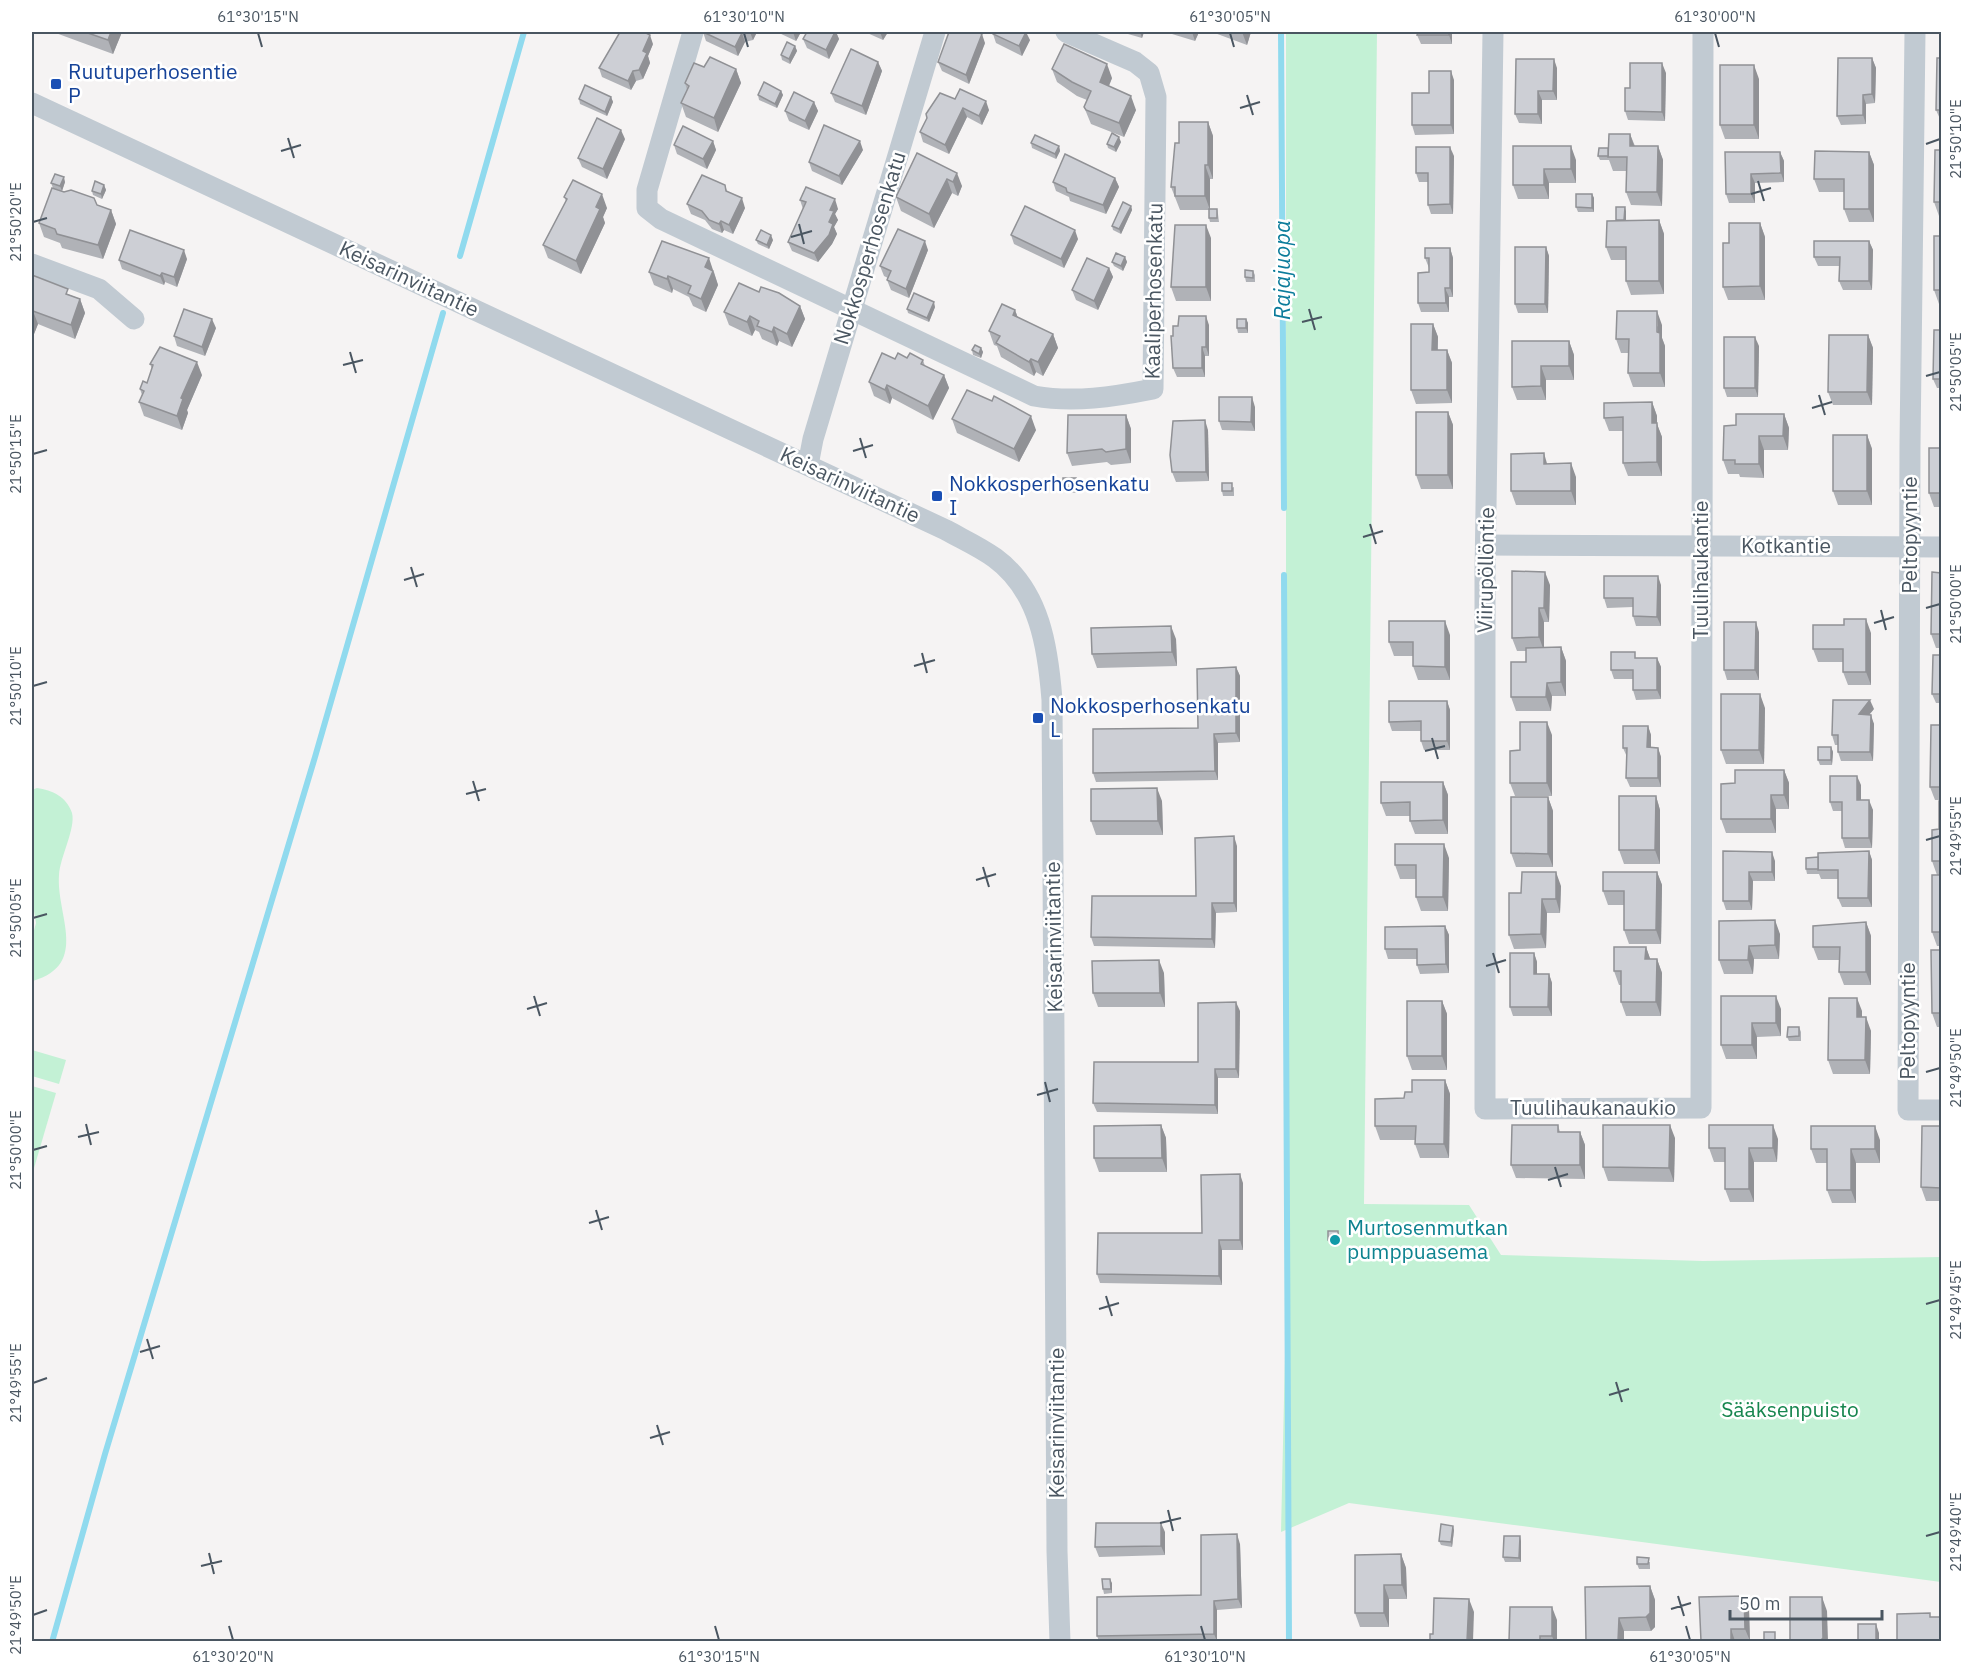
<svg xmlns="http://www.w3.org/2000/svg" width="1973" height="1673" viewBox="0 0 1973 1673" font-family="'IBM Plex Sans',sans-serif">
	<style>
		.green { fill: #c3f1d5 }
		.lines { fill: none; stroke-linecap: round; stroke-linejoin: round }
		.stream { stroke: #90daee; stroke-width: 6 }
		.minor { stroke: #c1cad2; stroke-width: 21 }
		.wall { fill: #b0b2b7 }
		.shaded-wall { fill: #909195 }
		.building { fill: #cdcfd5; stroke: #909195; stroke-width: 1.5 }
		.ticks { fill: none; stroke: #4a5661; stroke-width: 2 }
		.transit-dot { fill: #1a4fb4; stroke: #fff; stroke-width: 2 }
		.culture-dot { fill: #0f9aa8; stroke: #fff; stroke-width: 2 }
		.labels { text-anchor: middle; stroke-width: 5; stroke-linejoin: round; paint-order: stroke }
		.transit-label { font-size: 21px; fill: #164399; stroke: #fff; text-anchor: start }
		.street-label { font-size: 21px; fill: #4a5661; stroke: #fff }
		.culture-label { font-size: 21px; fill: #0d838f; stroke: #fff; text-anchor: start }
		.park-label { font-size: 21px; fill: #17864f; stroke: #fff }
		.water-label { font-size: 22px; font-style: italic; fill: #0c7c9b; stroke: #fff }
		.neatline { fill: none; stroke: #4a5661; stroke-width: 2 }
		.ticks-label { font-size: 15px; text-anchor: middle; fill: #4a5661 }
	</style>
	<rect width="100%" height="100%" fill="#f5f3f3"/>
	<g class="green">
		<polygon points="1286,32 1377,32 1364,1204 1469,1205 1501,1255 1703,1261 1941,1257 1941,1582 1349,1503 1281,1532 1286,1311"/>
		<path d="M37 788C52 790 67 797 72 813 76 828 60 857 59 875 56 915 90 964 33 981L32 938 36 923 32 899V790Z"/>
		<polygon points="32,1050 66,1060 59,1084 32,1076"/>
		<polygon points="32,1086 56,1093 32,1175"/>
	</g>
	<g class="lines">
		<g class="stream">
			<polyline points="1281,32 1284,508"/>
			<polyline points="460,256 524,32"/>
			<polyline points="1284,575 1289,1642"/>
			<polyline points="52,1642 105,1454 315,757 443,313"/>
		</g>
		<g class="minor">
			<path d="M693 32 647 190V208L661 219 1034 396C1074 403 1113 397 1153 389L1156 97 1149 73 1135 62 1066 32"/>
			<polyline points="1493,32 1485,575 1485,1109 1701,1108 1703,32"/>
			<polyline points="1915,32 1910,446 1908,1110 1942,1110"/>
			<path d="M32 103 946 530C962 539 980 547 995 558 1040 591 1048 648 1052 700L1057 1551 1060 1642"/>
			<polyline points="32,264 99,289 134,319"/>
			<polyline points="808,465 813,439 935,32"/>
			<polyline points="1487,545 1942,547"/>
		</g>
	</g>
	<g class="wall">
		<polygon points="53,32 122,32 113,54"/>
		<polygon points="703,32 757,32 753,40 745,42 738,56 706,41"/>
		<polygon points="777,32 801,32 796,41"/>
		<polygon points="807,32 836,32 839,39 829,59 807,48 803,39"/>
		<polygon points="865,32 888,32 883,40"/>
		<polygon points="1121,32 1144,32 1142,38"/>
		<polygon points="1171,32 1199,32 1195,41 1172,34"/>
		<polygon points="1212,32 1251,32 1247,45"/>
		<polygon points="1452,32 1452,44 1421,44 1417,35"/>
		<polygon points="993,34 1030,40 1022,56 996,43"/>
		<polygon points="985,43 969,84 942,71 938,62"/>
		<polygon points="653,44 648,56 650,63 643,79 636,81 631,90 602,77 599,68"/>
		<polygon points="795,46 797,51 790,64 782,60 781,55"/>
		<polygon points="1872,58 1876,68 1875,103 1866,104 1866,124 1841,125 1837,116"/>
		<polygon points="1941,58 1941,119 1940,119 1936,110"/>
		<polygon points="878,62 882,71 866,115 835,102 831,93"/>
		<polygon points="704,67 736,69 741,83 718,132 686,117 681,103 687,90 685,83"/>
		<polygon points="1557,68 1557,100 1542,100 1542,124 1519,123 1515,114"/>
		<polygon points="1052,69 1112,78 1109,86 1136,110 1124,137 1091,124 1084,107 1087,100 1077,96 1057,82"/>
		<polygon points="1666,73 1665,121 1628,120 1625,111 1630,88"/>
		<polygon points="1759,79 1759,139 1725,139 1720,125"/>
		<polygon points="1454,80 1454,134 1415,135 1412,125 1429,93"/>
		<polygon points="781,91 783,95 777,108 759,100 758,95"/>
		<polygon points="611,97 613,102 607,116 580,104 579,99"/>
		<polygon points="955,99 989,110 982,125 967,117 949,154 923,142 920,132"/>
		<polygon points="814,102 818,111 809,130 789,121 785,111"/>
		<polygon points="1208,122 1213,136 1213,179 1210,179 1210,209 1217,209 1218,214 1219,222 1210,222 1209,218 1209,210 1180,210 1171,187 1179,143"/>
		<polygon points="1630,134 1635,146 1658,146 1663,160 1662,206 1631,205 1626,192 1627,171 1613,171 1609,160 1600,160 1598,156 1608,148"/>
		<polygon points="625,139 607,179 582,167 578,158"/>
		<polygon points="713,141 716,150 707,169 677,154 674,145"/>
		<polygon points="1121,142 1116,152 1108,148 1107,144"/>
		<polygon points="1031,143 1059,146 1060,151 1056,159 1032,148"/>
		<polygon points="1513,146 1576,160 1576,183 1549,183 1549,199 1518,199 1513,185"/>
		<polygon points="863,150 842,185 812,171 809,162"/>
		<polygon points="1941,150 1941,216 1939,216 1934,202"/>
		<polygon points="1780,152 1784,161 1784,182 1755,183 1755,203 1729,203 1726,194"/>
		<polygon points="1869,152 1874,165 1874,222 1849,222 1844,209 1844,192 1819,192 1814,179"/>
		<polygon points="917,153 962,186 958,196 952,193 934,228 901,211 896,197"/>
		<polygon points="1454,156 1453,214 1431,214 1428,205 1428,182 1419,182 1416,173"/>
		<polygon points="1115,178 1119,187 1106,214 1070,201 1069,197 1056,191 1053,182"/>
		<polygon points="65,182 62,191 53,188 51,183"/>
		<polygon points="104,185 106,190 102,199 93,195 92,191"/>
		<polygon points="725,185 727,191 745,208 733,234 724,230 722,233 712,229 705,220 691,214 687,204"/>
		<polygon points="1592,194 1594,198 1594,212 1578,212 1576,207"/>
		<polygon points="564,197 607,208 603,217 605,223 581,274 548,258 543,245 566,201"/>
		<polygon points="800,200 838,209 835,214 838,220 834,227 837,234 832,244 818,262 792,251 788,242 803,209"/>
		<polygon points="97,205 111,210 116,224 103,259 62,248 60,243 44,237 39,223"/>
		<polygon points="1131,206 1132,210 1121,234 1113,230 1112,226"/>
		<polygon points="1626,211 1626,221 1659,220 1664,234 1664,294 1631,295 1626,281 1626,260 1611,260 1606,247 1616,220"/>
		<polygon points="1760,223 1765,237 1765,300 1728,300 1723,287 1729,243"/>
		<polygon points="1011,235 1078,239 1064,268 1014,244"/>
		<polygon points="1941,236 1941,304 1939,304 1934,290"/>
		<polygon points="1211,238 1211,301 1176,301 1171,287"/>
		<polygon points="756,240 773,240 769,249 758,244"/>
		<polygon points="1869,241 1873,250 1872,290 1843,290 1839,281 1840,266 1818,266 1814,257"/>
		<polygon points="1546,247 1549,256 1548,313 1518,313 1515,304"/>
		<polygon points="1450,248 1453,258 1453,297 1449,297 1449,312 1421,312 1418,303 1429,272 1429,268 1425,258"/>
		<polygon points="928,250 909,298 891,290 887,280 888,278 884,276 880,266"/>
		<polygon points="1125,257 1127,262 1123,271 1114,266 1112,262"/>
		<polygon points="187,259 177,287 165,282 164,285 122,269 119,260"/>
		<polygon points="1109,268 1113,277 1098,310 1076,300 1072,290"/>
		<polygon points="1253,271 1255,275 1255,282 1246,282 1245,277"/>
		<polygon points="649,272 714,272 718,285 706,312 693,306 689,297 673,289 672,293 654,285"/>
		<polygon points="32,275 70,295 80,299 85,313 75,339 38,324 34,334 32,333"/>
		<polygon points="759,292 800,306 805,319 792,347 779,341 777,346 762,339 759,332 755,330 752,336 729,325 724,312"/>
		<polygon points="935,307 929,322 908,313 907,309"/>
		<polygon points="1015,310 1018,318 1053,334 1058,348 1043,376 1036,372 1034,376 1001,357 997,346 994,345 989,331"/>
		<polygon points="1246,319 1248,323 1248,333 1238,333 1237,328"/>
		<polygon points="1433,324 1438,337 1438,350 1447,350 1452,363 1452,403 1416,404 1411,390"/>
		<polygon points="1209,325 1209,356 1205,356 1205,377 1177,377 1173,368 1173,336 1178,326"/>
		<polygon points="1662,325 1662,338 1665,346 1665,387 1633,387 1628,373 1629,353 1621,353 1616,339"/>
		<polygon points="216,328 205,356 177,346 174,336"/>
		<polygon points="1941,330 1941,388 1937,388 1933,379"/>
		<polygon points="1868,335 1873,348 1872,405 1833,405 1828,392"/>
		<polygon points="1569,341 1574,355 1574,380 1546,380 1546,400 1517,400 1512,387"/>
		<polygon points="1759,346 1758,397 1727,397 1724,388"/>
		<polygon points="981,348 983,352 981,358 973,355 972,350"/>
		<polygon points="907,358 923,360 925,366 944,375 949,388 933,420 892,398 890,404 874,396 869,382 895,359"/>
		<polygon points="150,364 202,375 187,410 188,413 182,430 144,416 139,402 142,395 140,389 147,383 152,369"/>
		<polygon points="992,401 1036,430 1019,462 957,433 952,419"/>
		<polygon points="1652,402 1657,416 1657,424 1662,437 1662,476 1628,476 1623,463 1623,431 1609,431 1604,418"/>
		<polygon points="1255,407 1255,431 1222,430 1219,421"/>
		<polygon points="1448,412 1453,425 1453,489 1421,489 1416,475"/>
		<polygon points="1784,414 1789,428 1788,450 1764,450 1764,478 1740,477 1739,474 1728,474 1723,460 1736,425"/>
		<polygon points="1126,415 1131,429 1131,463 1111,465 1107,462 1072,466 1067,453"/>
		<polygon points="1208,430 1209,481 1176,482 1172,472"/>
		<polygon points="1867,435 1872,449 1872,505 1838,505 1833,491"/>
		<polygon points="1941,448 1941,507 1934,507 1929,493"/>
		<polygon points="1547,464 1576,477 1576,505 1516,505 1511,491"/>
		<polygon points="1078,483 1078,493 1064,492 1063,487"/>
		<polygon points="1234,487 1234,496 1223,496 1222,491"/>
		<polygon points="1941,573 1941,648 1936,648 1931,634"/>
		<polygon points="1550,585 1549,622 1544,622 1544,648 1561,647 1566,661 1566,696 1552,696 1551,711 1516,711 1511,697 1526,662 1526,651 1517,651 1512,638"/>
		<polygon points="1661,585 1661,626 1636,626 1633,616 1633,607 1607,608 1604,598"/>
		<polygon points="1759,632 1759,680 1727,680 1724,670"/>
		<polygon points="1871,633 1871,685 1848,685 1843,672 1843,662 1818,662 1813,649"/>
		<polygon points="1450,635 1450,680 1418,680 1413,666 1413,656 1394,656 1389,642"/>
		<polygon points="1176,639 1177,666 1097,668 1092,654"/>
		<polygon points="1941,655 1941,703 1936,703 1932,694"/>
		<polygon points="1657,658 1661,667 1661,699 1636,700 1633,690 1633,679 1614,679 1611,670"/>
		<polygon points="1236,667 1240,676 1240,742 1218,743 1218,780 1096,782 1093,773 1198,728"/>
		<polygon points="1447,701 1450,710 1450,750 1424,750 1421,741 1421,731 1392,731 1389,722"/>
		<polygon points="1765,708 1764,764 1726,764 1721,750"/>
		<polygon points="1874,709 1869,715 1874,724 1873,761 1841,761 1838,752 1838,745 1835,745 1832,735"/>
		<polygon points="1941,725 1941,800 1935,800 1930,787"/>
		<polygon points="1648,726 1651,735 1651,747 1658,748 1661,757 1661,787 1630,787 1626,778 1627,757 1623,748"/>
		<polygon points="1552,735 1552,796 1515,796 1510,783 1520,750"/>
		<polygon points="1831,747 1833,752 1832,765 1820,765 1818,760"/>
		<polygon points="1784,770 1789,783 1789,809 1776,809 1776,833 1726,833 1721,819 1735,783"/>
		<polygon points="1443,782 1448,795 1448,834 1415,834 1410,821 1410,816 1386,816 1381,803"/>
		<polygon points="1861,785 1861,800 1873,810 1872,848 1845,848 1842,838 1842,811 1833,811 1830,802"/>
		<polygon points="1656,796 1660,810 1660,864 1624,864 1619,850"/>
		<polygon points="1548,797 1553,811 1553,867 1516,867 1511,853"/>
		<polygon points="1162,801 1163,835 1096,835 1091,821"/>
		<polygon points="1941,801 1941,875 1937,875 1932,861 1939,829"/>
		<polygon points="1237,846 1237,912 1216,913 1215,948 1094,946 1091,937 1196,896"/>
		<polygon points="1723,851 1775,861 1775,881 1753,881 1752,910 1726,910 1723,901"/>
		<polygon points="1869,851 1872,860 1872,907 1842,907 1838,898 1838,879 1821,879 1819,874 1807,874 1806,869 1818,857"/>
		<polygon points="1449,858 1448,911 1421,911 1416,897 1416,879 1400,879 1395,865"/>
		<polygon points="1657,872 1662,885 1661,944 1629,944 1624,930 1624,905 1608,905 1603,891"/>
		<polygon points="1941,875 1941,946 1937,946 1932,932"/>
		<polygon points="1561,886 1560,913 1547,913 1546,948 1514,949 1509,935 1521,893"/>
		<polygon points="1719,921 1780,934 1779,959 1754,959 1753,974 1724,974 1719,960"/>
		<polygon points="1866,922 1871,936 1871,985 1844,985 1839,972 1839,960 1818,960 1813,947"/>
		<polygon points="1445,926 1449,935 1449,973 1420,974 1417,965 1417,959 1388,959 1385,949"/>
		<polygon points="1646,947 1650,959 1657,959 1662,973 1661,1016 1626,1016 1621,1002 1621,985 1619,985 1614,971"/>
		<polygon points="1941,950 1941,1027 1937,1027 1932,1013"/>
		<polygon points="1534,953 1537,962 1537,974 1549,974 1552,983 1552,1016 1513,1016 1510,1007"/>
		<polygon points="1164,973 1165,1007 1098,1007 1093,993"/>
		<polygon points="1721,996 1781,1009 1781,1036 1757,1037 1757,1059 1726,1059 1721,1045"/>
		<polygon points="1442,1001 1447,1014 1447,1070 1412,1070 1407,1056"/>
		<polygon points="1240,1011 1239,1078 1218,1078 1218,1114 1097,1112 1093,1103 1198,1062"/>
		<polygon points="1862,1011 1862,1017 1871,1031 1870,1074 1833,1074 1828,1060"/>
		<polygon points="1799,1027 1801,1032 1801,1041 1789,1041 1787,1037"/>
		<polygon points="1445,1080 1450,1094 1449,1158 1420,1158 1415,1144 1415,1140 1380,1140 1375,1126 1404,1098 1412,1092"/>
		<polygon points="1161,1125 1166,1138 1167,1172 1099,1172 1094,1158"/>
		<polygon points="1558,1125 1560,1132 1580,1132 1585,1145 1585,1179 1516,1178 1511,1165"/>
		<polygon points="1941,1126 1941,1201 1926,1201 1921,1187"/>
		<polygon points="1675,1138 1674,1182 1608,1181 1603,1167"/>
		<polygon points="1778,1139 1777,1162 1754,1162 1754,1202 1730,1202 1725,1189 1725,1162 1714,1162 1709,1148"/>
		<polygon points="1880,1140 1880,1163 1856,1163 1856,1203 1832,1203 1827,1190 1827,1163 1816,1163 1811,1149"/>
		<polygon points="1243,1183 1243,1250 1222,1250 1222,1285 1100,1283 1097,1274 1202,1233"/>
		<polygon points="1338,1231 1339,1236 1339,1245 1330,1245 1328,1240"/>
		<polygon points="1454,1530 1452,1547 1441,1545 1439,1541"/>
		<polygon points="1165,1532 1165,1555 1099,1557 1095,1547"/>
		<polygon points="1521,1541 1521,1562 1505,1562 1503,1557"/>
		<polygon points="1240,1544 1242,1608 1217,1610 1217,1641 1099,1641 1097,1636 1201,1595"/>
		<polygon points="1401,1554 1406,1568 1407,1599 1389,1599 1389,1627 1360,1627 1355,1613"/>
		<polygon points="1650,1562 1650,1569 1639,1569 1637,1564"/>
		<polygon points="1112,1583 1112,1593 1104,1594 1103,1589"/>
		<polygon points="1650,1586 1655,1600 1655,1627 1651,1631 1624,1631 1586,1641"/>
		<polygon points="1744,1596 1749,1610 1750,1641 1701,1641"/>
		<polygon points="1557,1620 1557,1641 1509,1641"/>
	</g>
	<g class="shaded-wall">
		<polygon points="111,32 122,32 113,54 108,40"/>
		<polygon points="750,32 757,32 753,40"/>
		<polygon points="793,32 801,32 796,41"/>
		<polygon points="835,32 836,32 839,39 829,59 826,50"/>
		<polygon points="880,32 888,32 883,40"/>
		<polygon points="1026,32 1030,40 1022,56 1019,46"/>
		<polygon points="1140,32 1144,32 1142,38"/>
		<polygon points="1192,32 1199,32 1195,41"/>
		<polygon points="1242,32 1251,32 1247,45"/>
		<polygon points="1449,32 1452,32 1452,44 1449,35"/>
		<polygon points="742,33 745,42 738,56 735,47"/>
		<polygon points="982,34 985,43 969,84 966,75"/>
		<polygon points="650,35 653,44 648,56 650,63 643,79 639,70 643,51"/>
		<polygon points="795,46 797,51 790,64 789,59"/>
		<polygon points="1872,58 1876,68 1875,103 1872,94"/>
		<polygon points="1554,59 1557,68 1557,100 1553,91"/>
		<polygon points="878,62 882,71 866,115 862,106"/>
		<polygon points="1662,63 1666,73 1665,121 1662,112"/>
		<polygon points="1107,64 1112,78 1105,95 1100,82"/>
		<polygon points="1754,65 1759,79 1759,139 1754,125"/>
		<polygon points="736,69 741,83 718,132 714,118"/>
		<polygon points="633,71 636,81 631,90 628,81"/>
		<polygon points="1451,71 1454,80 1454,134 1451,125"/>
		<polygon points="781,91 783,95 777,108 775,104"/>
		<polygon points="1538,91 1542,100 1542,124 1538,114"/>
		<polygon points="1863,95 1866,104 1866,124 1863,115"/>
		<polygon points="1131,96 1136,110 1124,137 1119,123"/>
		<polygon points="611,97 613,102 607,116 605,112"/>
		<polygon points="986,101 989,110 982,125 979,116"/>
		<polygon points="814,102 818,111 809,130 805,121"/>
		<polygon points="963,108 967,117 949,154 945,145"/>
		<polygon points="1208,122 1213,136 1213,179 1208,165"/>
		<polygon points="621,130 625,139 607,179 603,169"/>
		<polygon points="1630,134 1635,148 1630,146"/>
		<polygon points="1119,137 1121,142 1116,152 1114,147"/>
		<polygon points="713,141 716,150 707,169 703,159"/>
		<polygon points="860,141 863,150 842,185 839,176"/>
		<polygon points="1059,146 1060,151 1056,159 1055,154"/>
		<polygon points="1571,146 1576,160 1576,183 1571,169"/>
		<polygon points="1658,146 1663,160 1662,206 1657,192"/>
		<polygon points="1450,147 1454,156 1453,214 1450,204"/>
		<polygon points="1780,152 1784,161 1784,182 1781,173"/>
		<polygon points="1869,152 1874,165 1874,222 1869,209"/>
		<polygon points="1205,165 1210,179 1210,210 1205,196"/>
		<polygon points="1544,169 1549,183 1549,199 1544,185"/>
		<polygon points="957,173 962,186 958,196 953,182"/>
		<polygon points="1751,174 1755,183 1755,203 1751,194"/>
		<polygon points="64,177 65,182 62,191 60,186"/>
		<polygon points="1115,178 1119,187 1106,214 1103,205"/>
		<polygon points="947,179 952,193 934,228 929,214"/>
		<polygon points="104,185 106,190 102,199 101,194"/>
		<polygon points="602,194 607,208 603,217 605,223 581,274 576,261 596,207"/>
		<polygon points="1592,194 1594,198 1594,212 1592,208"/>
		<polygon points="742,198 745,208 733,234 729,225"/>
		<polygon points="835,199 838,209 835,214 838,220 834,227 837,234 832,244 818,262 814,253 829,222 830,210"/>
		<polygon points="1131,206 1132,210 1121,234 1119,229"/>
		<polygon points="1625,207 1626,211 1626,224 1624,220"/>
		<polygon points="111,210 116,224 103,259 98,245"/>
		<polygon points="1659,220 1664,234 1664,294 1659,281"/>
		<polygon points="721,221 724,230 722,233 719,224"/>
		<polygon points="1760,223 1765,237 1765,300 1760,286"/>
		<polygon points="1206,225 1211,238 1211,301 1206,287"/>
		<polygon points="1075,230 1078,239 1064,268 1061,259"/>
		<polygon points="771,235 773,240 769,249 767,245"/>
		<polygon points="925,241 928,250 909,298 906,289"/>
		<polygon points="1869,241 1873,250 1872,290 1869,281"/>
		<polygon points="1546,247 1549,256 1548,313 1545,304"/>
		<polygon points="1450,248 1453,258 1453,297 1450,288"/>
		<polygon points="184,250 187,259 177,287 174,277"/>
		<polygon points="1125,257 1127,262 1123,271 1121,266"/>
		<polygon points="709,258 718,285 706,312 701,299 705,267"/>
		<polygon points="1109,268 1113,277 1098,310 1094,301"/>
		<polygon points="162,273 165,282 164,285 160,276"/>
		<polygon points="668,276 673,289 672,293 667,279"/>
		<polygon points="1445,288 1449,297 1449,312 1446,303"/>
		<polygon points="80,299 85,313 75,339 71,325"/>
		<polygon points="934,302 935,307 929,322 927,318"/>
		<polygon points="800,306 805,319 792,347 787,334"/>
		<polygon points="1015,310 1020,324 1013,315"/>
		<polygon points="33,311 38,324 34,334 32,327 32,314"/>
		<polygon points="1657,311 1662,325 1662,338 1665,346 1665,387 1660,373"/>
		<polygon points="750,316 755,330 752,336 747,322"/>
		<polygon points="1206,316 1209,325 1209,356 1206,347"/>
		<polygon points="212,319 216,328 205,356 202,347"/>
		<polygon points="1246,319 1248,323 1248,333 1246,328"/>
		<polygon points="1433,324 1438,337 1437,363 1432,350"/>
		<polygon points="774,327 779,341 777,346 772,332"/>
		<polygon points="1053,334 1058,348 1043,376 1038,362"/>
		<polygon points="1868,335 1873,348 1872,405 1867,392"/>
		<polygon points="1755,337 1759,346 1758,397 1755,388"/>
		<polygon points="1569,341 1574,355 1574,380 1569,366"/>
		<polygon points="1202,347 1205,356 1205,377 1202,368"/>
		<polygon points="981,348 983,352 981,358 979,354"/>
		<polygon points="1447,350 1452,363 1452,403 1447,390"/>
		<polygon points="1031,359 1036,372 1034,376 1029,362"/>
		<polygon points="197,362 202,375 187,410 188,413 182,430 177,416 181,398"/>
		<polygon points="1541,366 1546,380 1546,400 1541,386"/>
		<polygon points="944,375 949,388 933,420 928,406"/>
		<polygon points="887,385 892,398 890,404 885,390"/>
		<polygon points="1252,397 1255,407 1255,431 1251,422"/>
		<polygon points="1652,402 1657,416 1657,424 1662,437 1662,476 1657,462 1652,423"/>
		<polygon points="1448,412 1453,425 1453,489 1448,475"/>
		<polygon points="1784,414 1789,428 1788,450 1783,436"/>
		<polygon points="1126,415 1131,429 1131,463 1126,449"/>
		<polygon points="1031,416 1036,430 1019,462 1014,449"/>
		<polygon points="1205,420 1208,430 1209,481 1206,472"/>
		<polygon points="1867,435 1872,449 1872,505 1867,491"/>
		<polygon points="1759,436 1764,450 1764,478 1759,464"/>
		<polygon points="1544,453 1548,467 1544,464"/>
		<polygon points="1571,463 1576,477 1576,505 1571,491"/>
		<polygon points="1076,478 1078,483 1078,493 1076,488"/>
		<polygon points="1545,572 1550,585 1549,622 1544,608"/>
		<polygon points="1658,576 1661,585 1661,626 1657,617"/>
		<polygon points="1539,608 1544,622 1544,651 1539,637"/>
		<polygon points="1866,619 1871,633 1871,685 1866,672"/>
		<polygon points="1445,621 1450,635 1450,680 1445,667"/>
		<polygon points="1756,622 1759,632 1759,680 1755,670"/>
		<polygon points="1171,626 1176,639 1177,666 1172,652"/>
		<polygon points="1561,647 1566,661 1566,696 1561,682"/>
		<polygon points="1657,658 1661,667 1661,699 1657,690"/>
		<polygon points="1236,667 1240,676 1240,742 1236,733"/>
		<polygon points="1547,683 1552,696 1551,711 1546,697"/>
		<polygon points="1760,694 1765,708 1764,764 1759,750"/>
		<polygon points="1870,700 1874,709 1862,723 1859,714"/>
		<polygon points="1447,701 1450,710 1450,750 1447,741"/>
		<polygon points="1871,715 1874,724 1873,761 1870,752"/>
		<polygon points="1547,722 1552,735 1552,796 1547,783"/>
		<polygon points="1648,726 1651,735 1651,757 1647,747"/>
		<polygon points="1214,734 1218,743 1218,780 1215,771"/>
		<polygon points="1831,747 1833,752 1832,765 1831,760"/>
		<polygon points="1658,748 1661,757 1661,787 1658,778"/>
		<polygon points="1784,770 1789,783 1789,809 1784,795"/>
		<polygon points="1857,776 1861,785 1861,809 1857,800"/>
		<polygon points="1443,782 1448,795 1448,834 1443,820"/>
		<polygon points="1157,788 1162,801 1163,835 1158,821"/>
		<polygon points="1771,795 1776,809 1776,833 1771,819"/>
		<polygon points="1656,796 1660,810 1660,864 1655,850"/>
		<polygon points="1548,797 1553,811 1553,867 1548,854"/>
		<polygon points="1869,800 1873,810 1872,848 1869,838"/>
		<polygon points="1234,836 1237,846 1237,912 1234,903"/>
		<polygon points="1444,844 1449,858 1448,911 1443,897"/>
		<polygon points="1869,851 1872,860 1872,907 1868,898"/>
		<polygon points="1772,852 1775,861 1775,881 1772,872"/>
		<polygon points="1556,872 1561,886 1560,913 1556,899"/>
		<polygon points="1657,872 1662,885 1661,944 1656,930"/>
		<polygon points="1749,872 1753,881 1752,910 1749,901"/>
		<polygon points="1542,899 1547,913 1546,948 1541,934"/>
		<polygon points="1212,903 1216,913 1215,948 1212,939"/>
		<polygon points="1775,920 1780,934 1779,959 1775,945"/>
		<polygon points="1866,922 1871,936 1871,985 1866,972"/>
		<polygon points="1445,926 1449,935 1449,973 1446,964"/>
		<polygon points="1749,946 1754,959 1753,974 1748,960"/>
		<polygon points="1646,947 1651,961 1645,959"/>
		<polygon points="1534,953 1537,962 1537,983 1534,974"/>
		<polygon points="1657,959 1662,973 1661,1016 1656,1002"/>
		<polygon points="1159,960 1164,973 1165,1007 1160,993"/>
		<polygon points="1549,974 1552,983 1552,1016 1548,1007"/>
		<polygon points="1776,996 1781,1009 1781,1036 1776,1023"/>
		<polygon points="1857,998 1862,1011 1862,1031 1857,1017"/>
		<polygon points="1442,1001 1447,1014 1447,1070 1442,1056"/>
		<polygon points="1236,1002 1240,1011 1239,1078 1236,1069"/>
		<polygon points="1866,1017 1871,1031 1870,1074 1865,1060"/>
		<polygon points="1752,1023 1757,1037 1757,1059 1752,1045"/>
		<polygon points="1215,1069 1218,1078 1218,1114 1215,1105"/>
		<polygon points="1445,1080 1450,1094 1449,1158 1444,1144"/>
		<polygon points="1161,1125 1166,1138 1167,1172 1162,1158"/>
		<polygon points="1670,1125 1675,1138 1674,1182 1669,1168"/>
		<polygon points="1773,1125 1778,1139 1777,1162 1773,1148"/>
		<polygon points="1875,1126 1880,1140 1880,1163 1875,1149"/>
		<polygon points="1580,1132 1585,1145 1585,1179 1580,1165"/>
		<polygon points="1749,1148 1754,1162 1754,1202 1749,1189"/>
		<polygon points="1851,1149 1856,1163 1856,1203 1851,1190"/>
		<polygon points="1240,1174 1243,1183 1243,1250 1240,1240"/>
		<polygon points="1338,1231 1339,1236 1339,1245 1338,1240"/>
		<polygon points="1219,1240 1222,1250 1222,1285 1219,1276"/>
		<polygon points="1161,1523 1165,1532 1165,1555 1161,1546"/>
		<polygon points="1453,1526 1454,1530 1452,1547 1451,1542"/>
		<polygon points="1237,1534 1240,1544 1242,1608 1238,1599"/>
		<polygon points="1520,1536 1521,1541 1521,1562 1519,1558"/>
		<polygon points="1401,1554 1406,1568 1407,1599 1402,1585"/>
		<polygon points="1110,1579 1112,1583 1112,1593 1111,1589"/>
		<polygon points="1384,1585 1389,1599 1389,1627 1384,1613"/>
		<polygon points="1650,1586 1655,1600 1655,1627 1651,1631 1646,1617"/>
		<polygon points="1744,1596 1749,1610 1750,1641 1745,1629"/>
		<polygon points="1822,1597 1827,1611 1828,1641 1820,1641"/>
		<polygon points="1469,1599 1474,1612 1473,1641 1467,1641"/>
		<polygon points="1214,1601 1217,1610 1217,1641 1214,1634"/>
		<polygon points="1552,1607 1557,1620 1557,1641 1554,1641 1552,1636"/>
		<polygon points="1619,1618 1624,1631 1624,1641 1618,1641"/>
		<polygon points="1876,1624 1879,1633 1879,1641 1876,1641"/>
		<polygon points="1731,1629 1735,1641 1731,1641"/>
	</g>
	<g class="building">
		<polygon points="85,32 111,32 108,40"/>
		<polygon points="620,32 644,32 650,35 643,51 647,53 639,70 633,71 628,81 599,68"/>
		<polygon points="703,32 748,32 742,33 735,47"/>
		<polygon points="807,32 835,32 826,50 803,39"/>
		<polygon points="949,32 977,32 982,34 966,75 938,62"/>
		<polygon points="994,32 1026,32 1019,46 993,34"/>
		<polygon points="1418,32 1449,32 1449,35 1417,35"/>
		<polygon points="787,42 795,46 789,59 781,55"/>
		<polygon points="1064,44 1107,64 1100,82 1131,96 1119,123 1086,110 1084,107 1091,91 1072,82 1052,69"/>
		<polygon points="851,49 878,62 862,106 831,93"/>
		<polygon points="710,57 736,69 714,118 681,103 689,86 685,83 694,63 704,67"/>
		<polygon points="1838,58 1872,58 1872,94 1863,95 1863,115 1837,116"/>
		<polygon points="1937,58 1941,58 1941,110 1936,110"/>
		<polygon points="1516,59 1554,59 1553,91 1538,91 1538,114 1515,114"/>
		<polygon points="1630,63 1662,63 1662,112 1625,111 1625,88 1630,88"/>
		<rect x="1720" y="65" width="34" height="60"/>
		<polygon points="1429,71 1451,71 1451,125 1412,125 1412,93 1429,93"/>
		<polygon points="764,82 781,91 775,104 758,95"/>
		<polygon points="585,85 611,97 605,112 579,99"/>
		<polygon points="960,89 986,101 979,116 963,108 945,145 920,132 927,118 926,114 940,93 955,99"/>
		<polygon points="794,92 814,102 805,121 785,111"/>
		<polygon points="597,118 621,130 603,169 578,158"/>
		<polygon points="1179,122 1208,122 1208,165 1205,165 1205,196 1175,196 1175,187 1171,187 1175,143 1179,143"/>
		<polygon points="824,125 860,141 839,176 809,162"/>
		<polygon points="683,126 713,141 703,159 674,145"/>
		<polygon points="1112,133 1119,137 1114,147 1107,144"/>
		<polygon points="1609,134 1630,134 1630,146 1658,146 1657,192 1626,192 1627,157 1608,157"/>
		<polygon points="1035,135 1059,146 1055,154 1031,143"/>
		<polygon points="1513,146 1571,146 1571,169 1544,169 1544,185 1513,185"/>
		<polygon points="1416,147 1450,147 1450,204 1428,205 1428,173 1416,173"/>
		<polygon points="1599,148 1608,148 1608,156 1598,156"/>
		<polygon points="1935,150 1941,150 1941,202 1934,202"/>
		<polygon points="1815,151 1869,152 1869,209 1844,209 1844,179 1814,179"/>
		<polygon points="1725,152 1780,152 1781,173 1751,174 1751,194 1726,194"/>
		<polygon points="917,153 957,173 953,182 947,179 929,214 896,197"/>
		<polygon points="1065,154 1115,178 1103,205 1067,192 1066,188 1053,182"/>
		<polygon points="55,174 64,177 60,186 51,183"/>
		<polygon points="702,175 725,185 726,191 742,198 729,225 721,221 719,224 709,220 702,211 687,204"/>
		<polygon points="573,180 602,194 596,207 600,209 576,261 543,245 567,199 564,197"/>
		<polygon points="95,181 104,185 101,194 92,191"/>
		<polygon points="806,187 835,199 830,210 834,211 829,222 833,224 829,235 814,253 788,242 806,202 800,200"/>
		<polygon points="52,188 64,192 71,190 94,198 97,205 111,210 98,245 57,234 55,229 39,223"/>
		<polygon points="1576,194 1592,194 1592,208 1576,207"/>
		<polygon points="1123,202 1131,206 1119,229 1112,226"/>
		<polygon points="1025,206 1075,230 1061,259 1011,235"/>
		<polygon points="1616,207 1625,207 1624,220 1616,220"/>
		<rect x="1209" y="209" width="8" height="9"/>
		<polygon points="1659,220 1659,281 1626,281 1626,247 1606,247 1607,221"/>
		<polygon points="1729,223 1760,223 1760,286 1723,287 1723,243 1729,243"/>
		<polygon points="1175,225 1206,225 1206,287 1171,287"/>
		<polygon points="898,229 925,241 906,289 887,280 891,271 880,266"/>
		<polygon points="130,230 184,250 174,277 162,273 160,276 119,260"/>
		<polygon points="761,230 771,235 767,245 756,240"/>
		<rect x="1934" y="236" width="7" height="54"/>
		<polygon points="662,241 709,258 705,267 713,271 701,299 688,293 691,286 668,276 667,279 649,272"/>
		<polygon points="1814,241 1869,241 1869,281 1839,281 1840,257 1814,257"/>
		<polygon points="1515,247 1546,247 1545,304 1515,304"/>
		<polygon points="1425,248 1450,248 1450,288 1445,288 1446,303 1418,303 1418,273 1429,272 1429,258 1425,258"/>
		<polygon points="1116,253 1125,257 1121,266 1112,262"/>
		<polygon points="1087,258 1109,268 1094,301 1072,290"/>
		<polygon points="1245,270 1253,271 1253,278 1245,277"/>
		<polygon points="32,275 68,289 66,294 80,299 71,325 33,311 32,314"/>
		<polygon points="739,283 759,292 761,287 779,293 800,306 787,334 774,327 772,332 757,326 759,321 750,316 747,322 724,312"/>
		<polygon points="914,293 934,302 927,318 907,309"/>
		<polygon points="1002,304 1015,310 1013,315 1053,334 1038,362 1031,359 1029,362 996,343 1000,336 989,331"/>
		<polygon points="184,309 212,319 202,347 174,336"/>
		<polygon points="1617,311 1657,311 1657,332 1660,333 1660,373 1628,373 1629,339 1616,339"/>
		<polygon points="1179,316 1206,316 1206,347 1202,347 1202,368 1173,368 1171,336 1173,336 1173,326 1178,326"/>
		<rect x="1237" y="319" width="9" height="9"/>
		<polygon points="1411,324 1433,324 1432,350 1447,350 1447,390 1411,390"/>
		<polygon points="1934,330 1941,330 1941,379 1933,379"/>
		<polygon points="1829,335 1868,335 1867,392 1828,392"/>
		<rect x="1724" y="337" width="31" height="51"/>
		<polygon points="1512,341 1569,341 1569,366 1541,366 1541,386 1512,387"/>
		<polygon points="975,345 981,348 979,354 972,350"/>
		<polygon points="160,347 197,362 181,398 183,399 177,416 139,402 144,391 140,389 143,381 147,383 153,365 150,364"/>
		<polygon points="882,353 895,359 898,353 907,358 910,353 923,360 921,364 944,375 928,406 887,385 885,390 869,382"/>
		<polygon points="967,390 992,401 994,396 1031,416 1014,449 952,419"/>
		<polygon points="1219,397 1252,397 1251,422 1219,421"/>
		<polygon points="1652,402 1652,423 1657,423 1657,462 1623,463 1623,417 1604,418 1604,403"/>
		<rect x="1416" y="412" width="32" height="63"/>
		<polygon points="1736,414 1784,414 1783,436 1759,436 1759,464 1735,464 1735,460 1723,460 1724,426 1736,425"/>
		<polygon points="1068,415 1126,415 1126,449 1106,452 1102,449 1067,453"/>
		<polygon points="1205,420 1206,472 1172,472 1170,455 1173,421"/>
		<rect x="1833" y="435" width="34" height="56"/>
		<rect x="1929" y="448" width="12" height="45"/>
		<polygon points="1544,453 1544,464 1571,463 1571,491 1511,491 1511,454"/>
		<polygon points="1063,478 1076,478 1076,488 1063,487"/>
		<rect x="1222" y="483" width="10" height="8"/>
		<polygon points="1512,571 1545,572 1544,608 1539,608 1539,637 1512,638"/>
		<polygon points="1932,572 1941,573 1941,634 1931,634"/>
		<polygon points="1604,576 1658,576 1657,617 1633,616 1633,598 1604,598"/>
		<polygon points="1844,619 1866,619 1866,672 1843,672 1843,649 1813,649 1813,625 1844,625"/>
		<polygon points="1389,621 1445,621 1445,667 1413,666 1413,642 1389,642"/>
		<polygon points="1724,622 1756,622 1755,670 1724,670"/>
		<polygon points="1171,626 1172,652 1092,654 1091,628"/>
		<polygon points="1561,647 1561,682 1547,683 1546,697 1511,697 1511,662 1526,662 1526,648"/>
		<polygon points="1611,652 1635,652 1635,658 1657,658 1657,690 1633,690 1633,670 1611,670"/>
		<polygon points="1933,655 1941,655 1941,694 1932,694"/>
		<polygon points="1236,667 1236,733 1214,734 1215,771 1093,773 1093,729 1198,728 1197,669"/>
		<polygon points="1721,694 1760,694 1759,750 1721,750"/>
		<polygon points="1833,700 1870,700 1859,714 1871,715 1870,752 1838,752 1838,735 1832,735"/>
		<polygon points="1389,701 1447,701 1447,741 1421,741 1421,721 1389,722"/>
		<polygon points="1520,722 1547,722 1547,783 1510,783 1510,751 1520,750"/>
		<polygon points="1931,725 1941,725 1941,787 1930,787"/>
		<polygon points="1623,726 1648,726 1647,747 1658,748 1658,778 1626,778 1627,748 1623,748"/>
		<rect x="1818" y="747" width="13" height="13"/>
		<polygon points="1735,770 1784,770 1784,795 1771,795 1771,819 1721,819 1721,784 1735,783"/>
		<polygon points="1830,776 1857,776 1857,800 1869,800 1869,838 1842,838 1842,802 1830,802"/>
		<polygon points="1381,782 1443,782 1443,820 1410,821 1410,802 1381,803"/>
		<polygon points="1157,788 1158,821 1091,821 1091,789"/>
		<polygon points="1619,796 1656,796 1655,850 1619,850"/>
		<polygon points="1511,797 1548,797 1548,854 1511,853"/>
		<polygon points="1939,801 1941,801 1941,861 1932,861 1932,830 1939,829"/>
		<polygon points="1234,836 1234,903 1212,903 1212,939 1091,937 1092,896 1196,896 1195,838"/>
		<polygon points="1395,844 1444,844 1443,897 1416,897 1416,865 1395,865"/>
		<polygon points="1723,851 1772,852 1772,872 1749,872 1749,901 1723,901"/>
		<polygon points="1869,851 1868,898 1838,898 1838,870 1818,870 1818,853"/>
		<polygon points="1818,857 1818,869 1806,869 1806,858"/>
		<polygon points="1522,872 1556,872 1556,899 1542,899 1541,934 1509,935 1509,893 1521,893"/>
		<polygon points="1603,872 1657,872 1656,930 1624,930 1624,891 1603,891"/>
		<rect x="1932" y="875" width="9" height="57"/>
		<polygon points="1775,920 1775,945 1749,946 1748,960 1719,960 1719,921"/>
		<polygon points="1866,922 1866,972 1839,972 1840,947 1813,947 1813,926"/>
		<polygon points="1445,926 1446,964 1417,965 1417,949 1385,949 1385,927"/>
		<polygon points="1614,947 1646,947 1645,959 1657,959 1656,1002 1621,1002 1621,971 1614,971"/>
		<polygon points="1931,950 1941,950 1941,1013 1932,1013"/>
		<polygon points="1510,953 1534,953 1534,974 1549,974 1548,1007 1510,1007"/>
		<polygon points="1159,960 1160,993 1093,993 1092,961"/>
		<polygon points="1721,996 1776,996 1776,1023 1752,1023 1752,1045 1721,1045"/>
		<polygon points="1829,998 1857,998 1857,1017 1866,1017 1865,1060 1828,1060"/>
		<rect x="1407" y="1001" width="35" height="55"/>
		<polygon points="1236,1002 1236,1069 1215,1069 1215,1105 1093,1103 1094,1062 1198,1062 1198,1003"/>
		<polygon points="1788,1027 1799,1027 1799,1036 1787,1037"/>
		<polygon points="1412,1080 1445,1080 1444,1144 1415,1144 1416,1126 1375,1126 1375,1099 1404,1098 1405,1092 1412,1092"/>
		<polygon points="1161,1125 1162,1158 1094,1158 1094,1126"/>
		<polygon points="1512,1125 1558,1125 1558,1132 1580,1132 1580,1165 1511,1165"/>
		<polygon points="1603,1125 1670,1125 1669,1168 1603,1167"/>
		<polygon points="1709,1125 1773,1125 1773,1148 1749,1148 1749,1189 1725,1189 1725,1148 1709,1148"/>
		<polygon points="1811,1126 1875,1126 1875,1149 1851,1149 1851,1190 1827,1190 1827,1149 1811,1149"/>
		<polygon points="1922,1126 1941,1126 1941,1188 1921,1187"/>
		<polygon points="1240,1174 1240,1240 1219,1240 1219,1276 1097,1274 1098,1233 1202,1233 1201,1175"/>
		<rect x="1328" y="1231" width="10" height="9"/>
		<polygon points="1096,1523 1161,1523 1161,1546 1095,1547"/>
		<polygon points="1441,1524 1453,1526 1451,1542 1439,1541"/>
		<polygon points="1237,1534 1238,1599 1214,1601 1214,1634 1097,1636 1097,1597 1201,1595 1201,1535"/>
		<polygon points="1504,1536 1520,1536 1519,1558 1503,1557"/>
		<polygon points="1401,1554 1402,1585 1384,1585 1384,1613 1355,1613 1355,1555"/>
		<polygon points="1637,1557 1649,1558 1648,1564 1637,1564"/>
		<polygon points="1102,1579 1110,1579 1111,1589 1103,1589"/>
		<polygon points="1650,1586 1650,1613 1646,1617 1619,1618 1618,1641 1586,1641 1585,1587"/>
		<polygon points="1744,1596 1745,1629 1731,1629 1731,1641 1701,1641 1699,1597"/>
		<polygon points="1790,1597 1822,1597 1823,1638 1820,1641 1790,1641"/>
		<polygon points="1434,1598 1469,1599 1467,1641 1430,1641 1430,1634 1433,1634"/>
		<polygon points="1510,1607 1552,1607 1552,1636 1540,1636 1540,1641 1509,1641"/>
		<polygon points="1930,1613 1930,1617 1941,1617 1941,1641 1897,1641 1897,1614"/>
		<rect x="1858" y="1624" width="18" height="17"/>
		<rect x="1764" y="1632" width="11" height="9"/>
	</g>
	<path class="ticks" d="M258 33 262 47M744 33 748 47M1230 33 1234 47M1715 33 1719 47M1247 95 1253 115M1240 108 1260 102M288 138 294 158M1926 144 1940 139M281 151 301 145M1758 181 1764 201M1751 194 1771 188M33 222 47 218M799 224 804 244M791 237 812 231M1309 309 1315 330M1302 322 1322 317M350 352 356 373M343 365 363 360M1926 376 1940 372M1819 395 1825 415M1812 408 1832 402M860 438 866 458M853 451 873 445M33 454 47 450M1370 524 1376 544M1363 537 1383 531M411 567 417 587M404 580 424 574M1926 608 1940 604M1881 610 1886 630M1874 623 1894 617M922 653 927 673M914 666 935 660M33 686 47 682M1432 738 1438 759M1425 751 1445 746M473 781 479 801M466 794 486 789M1926 840 1940 836M983 867 989 887M976 880 996 874M33 918 47 914M1493 953 1499 973M1486 966 1506 960M534 996 540 1016M527 1009 547 1003M1926 1072 1940 1068M1045 1082 1050 1102M1037 1095 1058 1089M86 1124 91 1145M78 1137 99 1132M33 1150 47 1146M1555 1167 1561 1187M1548 1180 1568 1174M596 1210 602 1230M589 1223 609 1217M1106 1296 1112 1316M1926 1304 1940 1300M1099 1309 1119 1303M147 1339 153 1359M140 1352 160 1346M1616 1382 1622 1402M33 1383 47 1378M1609 1395 1629 1389M657 1425 663 1445M650 1438 670 1432M1168 1510 1173 1531M1160 1523 1181 1518M1926 1536 1940 1532M209 1553 214 1574M201 1566 222 1561M1678 1596 1684 1616M1671 1609 1691 1603M33 1615 47 1610M229 1626 233 1640M715 1626 719 1640M1201 1626 1205 1640M1686 1626 1690 1640"/>
	<g class="transit-dot">
		<rect x="50" y="78" width="12" height="12" rx="3"/>
		<rect x="931" y="490" width="12" height="12" rx="3"/>
		<rect x="1032" y="712" width="12" height="12" rx="3"/>
	</g>
	<circle class="culture-dot" cx="1335" cy="1240" r="6"/>
	<g class="labels">
		<g class="transit-label">
			<text x="68" y="79">Ruutuperhosentie<tspan x="68" dy="24">P</tspan></text>
			<text x="949" y="491">Nokkosperhosenkatu<tspan x="949" dy="24">I</tspan></text>
			<text x="1050" y="713">Nokkosperhosenkatu<tspan x="1050" dy="24">L</tspan></text>
		</g>
		<g class="street-label">
			<text transform="translate(870 248) rotate(-73)" y="7">Nokkosperhosenkatu</text>
			<text transform="translate(409 279) rotate(25)" y="7">Keisarinviitantie</text>
			<text transform="translate(1154 291) rotate(-89)" y="7">Kaaliperhosenkatu</text>
			<text transform="translate(850 485) rotate(25)" y="7">Keisarinviitantie</text>
			<text transform="translate(1910 535) rotate(-90)" y="7">Peltopyyntie</text>
			<text x="1786" y="553">Kotkantie</text>
			<text transform="translate(1486 570) rotate(-89)" y="7">Viirupöllöntie</text>
			<text transform="translate(1701 570) rotate(-90)" y="7">Tuulihaukantie</text>
			<text transform="translate(1054 937) rotate(-91)" y="7">Keisarinviitantie</text>
			<text transform="translate(1908 1021) rotate(-90)" y="7">Peltopyyntie</text>
			<text x="1593" y="1115">Tuulihaukanaukio</text>
			<text transform="translate(1057 1423) rotate(-90)" y="7">Keisarinviitantie</text>
		</g>
		<g class="culture-label">
			<text x="1347" y="1235">Murtosenmutkan<tspan x="1347" dy="24">pumppuasema</tspan></text>
		</g>
		<g class="park-label">
			<text x="1790" y="1417">Sääksenpuisto</text>
		</g>
		<g class="water-label">
			<text transform="translate(1282 270) rotate(-90)" y="8">Rajajuopa</text>
		</g>
	</g>
	<rect width="1973" height="1673" fill="none" stroke="#ffffff" stroke-width="66"/>
	<path d="M1730 1610v9h152v-9" fill="none" stroke="#4a5661" stroke-width="3"/>
	<text x="1739" y="1610" font-size="18" fill="#4a5661" stroke="#ffffff" stroke-width="4.5" paint-order="stroke">50 m</text>
	<rect x="33" y="33" width="1907" height="1607" class="neatline"/>
	<g class="ticks-label">
		<text x="258" y="22">61°30'15"N</text>
		<text x="744" y="22">61°30'10"N</text>
		<text x="1230" y="22">61°30'05"N</text>
		<text x="1715" y="22">61°30'00"N</text>
		<text transform="translate(1956 139) rotate(-90)" y="5">21°50'10"E</text>
		<text transform="translate(16 222) rotate(-90)" y="5">21°50'20"E</text>
		<text transform="translate(1956 372) rotate(-90)" y="5">21°50'05"E</text>
		<text transform="translate(16 454) rotate(-90)" y="5">21°50'15"E</text>
		<text transform="translate(1956 604) rotate(-90)" y="5">21°50'00"E</text>
		<text transform="translate(16 686) rotate(-90)" y="5">21°50'10"E</text>
		<text transform="translate(1956 836) rotate(-90)" y="5">21°49'55"E</text>
		<text transform="translate(16 918) rotate(-90)" y="5">21°50'05"E</text>
		<text transform="translate(1956 1068) rotate(-90)" y="5">21°49'50"E</text>
		<text transform="translate(16 1150) rotate(-90)" y="5">21°50'00"E</text>
		<text transform="translate(1956 1300) rotate(-90)" y="5">21°49'45"E</text>
		<text transform="translate(16 1383) rotate(-90)" y="5">21°49'55"E</text>
		<text transform="translate(1956 1532) rotate(-90)" y="5">21°49'40"E</text>
		<text transform="translate(16 1615) rotate(-90)" y="5">21°49'50"E</text>
		<text x="233" y="1662">61°30'20"N</text>
		<text x="719" y="1662">61°30'15"N</text>
		<text x="1205" y="1662">61°30'10"N</text>
		<text x="1690" y="1662">61°30'05"N</text>
	</g>
</svg>
